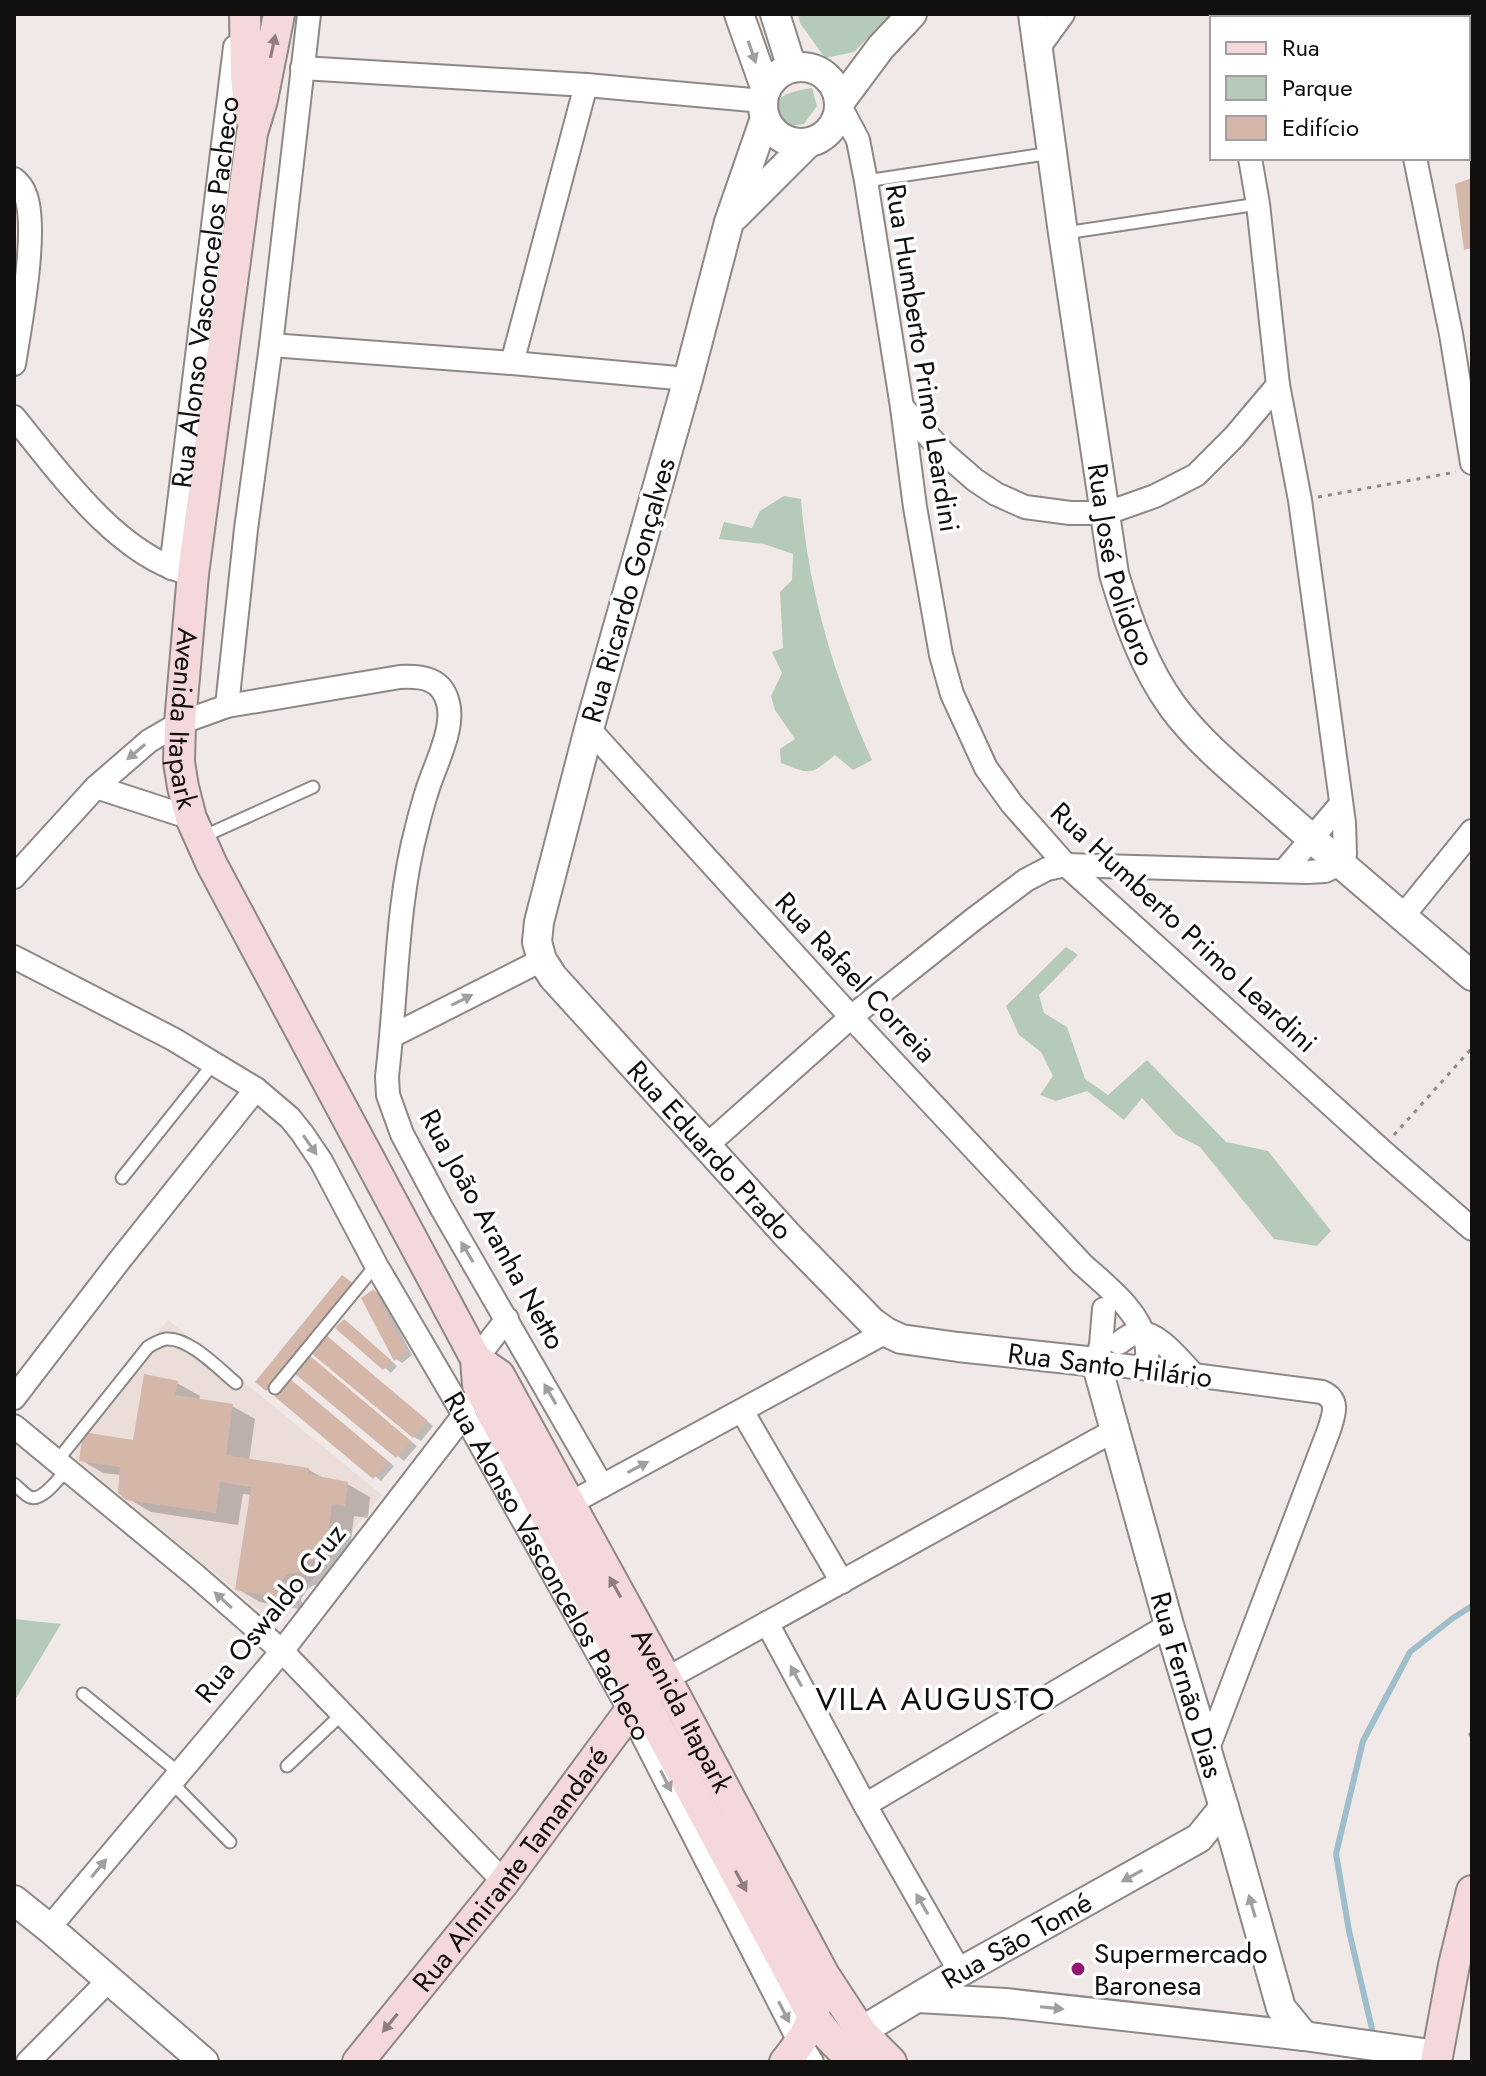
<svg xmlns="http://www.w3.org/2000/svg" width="1486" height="2076" viewBox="0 0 1486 2076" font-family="Jost,sans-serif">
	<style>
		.built { fill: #ebddd7 }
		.green { fill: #b5cab9 }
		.shadow { fill: #0003 }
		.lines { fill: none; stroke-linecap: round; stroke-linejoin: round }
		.stream { stroke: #9dbeca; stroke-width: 6 }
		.building { fill: #d5b7a9 }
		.service-casing { stroke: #8d8885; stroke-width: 15 }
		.minor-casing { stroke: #8d8885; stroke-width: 26 }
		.tertiary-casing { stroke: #8d8885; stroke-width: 32 }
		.secondary-casing { stroke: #8d8885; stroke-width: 34 }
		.path { stroke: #908b89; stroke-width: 3; stroke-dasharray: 4 6; stroke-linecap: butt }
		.service { stroke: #fff; stroke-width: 11 }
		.minor { stroke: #fff; stroke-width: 22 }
		.tertiary { stroke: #fff; stroke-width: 28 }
		.secondary { stroke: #f5d8db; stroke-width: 30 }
		.oneway { fill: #8e7e7f }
		.oneway2 { fill: #a09f9f }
		.poi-dot { fill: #921672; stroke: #fff; stroke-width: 3 }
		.labels { text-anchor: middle; stroke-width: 7; stroke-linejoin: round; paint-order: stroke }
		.street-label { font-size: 28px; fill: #110f0e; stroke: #fff }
		.poi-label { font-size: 28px; fill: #110f0e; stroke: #fff; text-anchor: start }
		.quarter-label { font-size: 32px; letter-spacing: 2px; fill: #110f0e; stroke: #fff }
	</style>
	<rect width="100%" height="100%" fill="#f0e9e7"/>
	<polygon class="built" points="168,1320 382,1495 284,1614 270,1619 75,1458 78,1430"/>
	<g class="green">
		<polygon points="798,14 891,14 854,52 825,58 800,23"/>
		<path d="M812 88 817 106 804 124 782 127 769 124 765 117C778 95 787 92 812 88Z"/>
		<path d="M784 496 801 499C808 590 834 677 872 760L853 770 835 755C810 775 812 775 781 763L780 749 795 739 775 710 771 696 782 673 772 652 783 648 780 592 792 580 793 554 764 544 719 539 724 522 752 528 760 511Z"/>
		<polygon points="1066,947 1078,955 1039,995 1044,1013 1067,1027 1085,1079 1108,1095 1147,1060 1226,1142 1268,1151 1331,1231 1317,1246 1274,1239 1200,1147 1176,1135 1142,1098 1124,1120 1087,1091 1056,1101 1040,1095 1053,1076 1041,1052 1019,1035 1006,1006"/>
		<polygon points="14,1619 61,1624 15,1700 14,1700"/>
	</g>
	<g class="shadow">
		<polygon points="343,1277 363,1291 325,1338 433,1426 421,1441 414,1437 313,1352 309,1358 417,1446 404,1461 296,1373 290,1381 394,1466 381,1481 277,1395 267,1389"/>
		<polygon points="374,1291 381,1295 412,1355 402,1363 396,1359"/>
		<polygon points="351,1325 397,1366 391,1373 338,1328"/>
		<polygon points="177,1383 200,1396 199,1401 232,1406 255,1419 249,1461 309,1470 325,1479 347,1484 370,1497 368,1518 354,1516 349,1558 341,1572 323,1576 324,1584 314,1585 308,1589 301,1599 303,1606 299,1609 260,1602 238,1589 252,1495 243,1494 238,1525 151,1512 127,1498 121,1475 103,1473 81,1460 135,1442"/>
	</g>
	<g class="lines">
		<polyline class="stream" points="1372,2029 1349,1931 1336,1854 1363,1741 1410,1652 1453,1618 1472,1606"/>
	</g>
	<g class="building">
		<polygon points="1472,178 1472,248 1464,250 1455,184"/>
		<polygon points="342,1275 354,1284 266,1391 255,1382"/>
		<polygon points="374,1289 406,1351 394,1361 361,1298"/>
		<polygon points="344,1319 392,1361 383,1370 335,1328"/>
		<polygon points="326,1335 428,1421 413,1438 311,1353"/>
		<polygon points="309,1355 411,1441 396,1458 294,1373"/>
		<polygon points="144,1374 178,1381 175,1395 233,1404 226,1455 309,1468 308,1474 348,1482 345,1506 332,1504 327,1546 320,1546 319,1559 301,1563 302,1572 291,1573 285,1576 279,1585 280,1592 276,1597 235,1590 251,1487 220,1482 216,1513 126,1500 118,1493 120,1467 79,1461 83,1432 133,1440"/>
		<polygon points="289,1378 388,1461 373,1479 274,1396"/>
	</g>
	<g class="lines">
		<defs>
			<g id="service">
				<polyline points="866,181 1052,153"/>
				<polyline points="1065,233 1258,204"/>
				<polyline points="200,838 313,787"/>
				<polyline points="122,1178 213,1064"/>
				<polyline points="275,1388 376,1265"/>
				<path d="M57 1461 148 1347C153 1344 160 1340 166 1339 189 1337 219 1369 236 1383"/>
				<path d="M14 1484C18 1487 25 1495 30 1497 42 1502 60 1477 67 1469"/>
				<polyline points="83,1694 178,1772"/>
				<polyline points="287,1766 342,1714"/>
				<polyline points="172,1780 180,1791 230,1842"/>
			</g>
			<g id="minor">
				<polyline points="1228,14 1228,18"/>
				<polyline points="1424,14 1429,18"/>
				<polyline points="1404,18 1405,14"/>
				<polyline points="1039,47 1063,14"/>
				<polyline points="302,68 586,85 763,101"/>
				<polyline points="1468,90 1472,97"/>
				<polyline points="840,106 858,140 866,181 902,407 915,507 941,655 952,694 986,768 1012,804 1066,865 1381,1150 1472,1229"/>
				<polyline points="1415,158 1451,334 1472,463"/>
				<path d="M14 179C19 183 23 188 25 194 39 227 20 326 14 364"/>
				<polyline points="271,345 512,363 688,379"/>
				<polyline points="512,363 586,85"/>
				<polyline points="902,407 944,453 975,480 996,494 1025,507 1070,513 1107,513 1155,496 1196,475 1234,437 1278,385"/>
				<path d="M14 417C58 471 115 552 184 572"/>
				<path id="s1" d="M171 568 235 47"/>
				<polyline points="227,706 246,529 271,345 309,14"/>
				<path d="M589 729 851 1017 1082 1264C1105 1285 1139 1310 1146 1343 1148 1351 1147 1360 1147 1368"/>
				<polyline points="96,787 191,818"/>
				<polyline points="1285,870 1341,804"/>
				<path d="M14 877 96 787 149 741 180 723 227 706 400 677C422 676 442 678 448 703 455 729 434 767 427 791 423 803 420 815 417 827 396 905 397 995 387 1076L388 1095 402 1134 441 1207 602 1486"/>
				<polyline points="1403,916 1472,831"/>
				<path id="s2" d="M14 957 173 1039 256 1089 290 1118 302 1133 321 1161 376 1265 464 1415 630 1711 800 2043 812 2062"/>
				<polyline points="392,1036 542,960"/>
				<polyline points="705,1147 851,1017 974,919 1026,880 1047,869 1066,865 1307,872 1325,871 1340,864 1345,854 1344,823 1300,500 1278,385 1258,204 1250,158"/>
				<path d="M1104 1309 1101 1345 1096 1362 1322 1392C1340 1400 1334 1414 1329 1430L1207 1751"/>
				<path d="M1119 1343C1124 1339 1129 1335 1136 1333 1157 1329 1181 1362 1194 1375"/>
				<polyline points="473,1371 476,1359 507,1319"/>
				<polyline points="14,1398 119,1261 256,1089"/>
				<polyline points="742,1411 842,1582"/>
				<polyline points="14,1426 195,1575 282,1651 504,1882"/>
				<polyline points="556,1511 886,1332"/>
				<polyline points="767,1623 865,1805 960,1972"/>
				<polyline points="666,1679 1115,1430"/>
				<polyline points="865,1805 1169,1625"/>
				<polyline points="49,1928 282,1651 464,1415 466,1404"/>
				<polyline points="28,2062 109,1980"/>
			</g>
			<g id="tertiary">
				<polyline points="739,14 766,90"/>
				<polyline points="775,14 792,68"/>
				<path id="s3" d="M1033 14 1063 233 1114 574C1128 621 1144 667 1173 707 1202 746 1242 777 1278 809 1342 866 1407 920 1472 976"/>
				<circle cx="801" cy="105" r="38"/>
				<polyline points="840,102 881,47 912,14"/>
				<path id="s4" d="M765 118 729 222 688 379 589 729 539 922 537 942 542 960 553 977 790 1238 872 1322 886 1332 901 1339 958 1347 1096 1362 1169 1625 1235 1844 1281 2008 1304 2036"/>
				<polyline points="735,216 808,143"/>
				<polyline points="14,1900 49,1928 204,2062"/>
				<polyline points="918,1998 1005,2003 1304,2036 1437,2055"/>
				<path id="s5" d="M854 2053 862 2033 873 2024 960 1972 1199 1838 1224 1807"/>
			</g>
			<g id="secondary">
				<polyline points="245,14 246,76 250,116"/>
				<path id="s6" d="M279 14 262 100 252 133 193 574 180 723 179 762 183 787 191 818 212 865 476 1359 478 1385 653 1718 814 2018 830 2038 854 2062"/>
				<path id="s7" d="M476 1359 499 1375 666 1679 824 1975 862 2033 891 2062"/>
				<path id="s8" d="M358 2062 504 1882 630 1711 642 1696 655 1687"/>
				<path d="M785 2062C801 2042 813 2027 816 2001"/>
				<polyline points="1436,2062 1454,1965 1472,1891"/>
			</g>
		</defs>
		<use href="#service" class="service-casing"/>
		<use href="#minor" class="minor-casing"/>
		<use href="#tertiary" class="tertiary-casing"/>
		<use href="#secondary" class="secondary-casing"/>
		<g class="path">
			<polyline points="1318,497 1456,472"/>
			<polyline points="1394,1135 1472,1048"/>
			<polyline points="1472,1723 1470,1735 1472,1735"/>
		</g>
		<use href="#service" class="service"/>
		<use href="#minor" class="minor"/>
		<use href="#tertiary" class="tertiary"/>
		<use href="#secondary" class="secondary"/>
	</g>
	<defs><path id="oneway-solid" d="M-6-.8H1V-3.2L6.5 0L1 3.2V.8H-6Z" transform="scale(2)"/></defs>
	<g class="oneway">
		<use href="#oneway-solid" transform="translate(273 46) rotate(-78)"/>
		<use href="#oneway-solid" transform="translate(615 1587) rotate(-119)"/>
		<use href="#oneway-solid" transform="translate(741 1881) rotate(62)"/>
		<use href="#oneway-solid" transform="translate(390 2023) rotate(129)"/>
	</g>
	<g class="oneway2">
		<use href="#oneway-solid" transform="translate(752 52) rotate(71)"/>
		<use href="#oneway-solid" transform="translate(136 752) rotate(140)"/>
		<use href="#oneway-solid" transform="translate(462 1000) rotate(-27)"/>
		<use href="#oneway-solid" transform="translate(310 1145) rotate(55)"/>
		<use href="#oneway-solid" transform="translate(467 1252) rotate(-121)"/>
		<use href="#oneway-solid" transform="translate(550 1394) rotate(-120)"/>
		<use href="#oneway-solid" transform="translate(638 1467) rotate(-28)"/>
		<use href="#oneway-solid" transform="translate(223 1600) rotate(-138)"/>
		<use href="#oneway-solid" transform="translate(796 1676) rotate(-118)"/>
		<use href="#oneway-solid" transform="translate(666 1781) rotate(63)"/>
		<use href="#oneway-solid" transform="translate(99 1868) rotate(-50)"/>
		<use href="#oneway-solid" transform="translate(1132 1876) rotate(151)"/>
		<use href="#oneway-solid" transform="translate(922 1904) rotate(-120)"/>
		<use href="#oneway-solid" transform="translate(1252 1906) rotate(-106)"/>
		<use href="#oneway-solid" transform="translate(1052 2008) rotate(6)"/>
		<use href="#oneway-solid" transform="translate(784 2012) rotate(63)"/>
	</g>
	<circle class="poi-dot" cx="1078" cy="1969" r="8"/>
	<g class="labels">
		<g class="street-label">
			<text dy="10" stroke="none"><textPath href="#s1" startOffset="278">Rua Alonso Vasconcelos Pacheco</textPath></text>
			<text transform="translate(923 358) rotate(81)" y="10">Rua Humberto Primo Leardini</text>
			<text dy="10" stroke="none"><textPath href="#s3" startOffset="558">Rua José Polidoro</textPath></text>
			<text transform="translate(628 590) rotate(-74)" y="10">Rua Ricardo Gonçalves</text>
			<text dy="10" stroke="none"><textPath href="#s6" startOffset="712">Avenida Itapark</textPath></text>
			<text transform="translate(1184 927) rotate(43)" y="10">Rua Humberto Primo Leardini</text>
			<text transform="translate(856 977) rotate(47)" y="10">Rua Rafael Correia</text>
			<text dy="10" stroke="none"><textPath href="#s4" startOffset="1128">Rua Eduardo Prado</textPath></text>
			<text transform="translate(493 1229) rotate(61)" y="10">Rua João Aranha Netto</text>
			<text transform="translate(1110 1365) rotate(7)" y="10">Rua Santo Hilário</text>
			<text dy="10" stroke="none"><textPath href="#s2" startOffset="838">Rua Alonso Vasconcelos Pacheco</textPath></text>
			<text transform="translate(270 1613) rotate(-51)" y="10">Rua Oswaldo Cruz</text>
			<text dy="10" stroke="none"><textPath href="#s4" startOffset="1930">Rua Fernão Dias</textPath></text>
			<text dy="10" stroke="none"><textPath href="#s7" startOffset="410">Avenida Itapark</textPath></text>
			<text dy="10" stroke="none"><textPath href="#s8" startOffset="246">Rua Almirante Tamandaré</textPath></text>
			<text dy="10" stroke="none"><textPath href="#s5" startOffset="202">Rua São Tomé</textPath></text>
		</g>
		<g class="poi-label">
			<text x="1094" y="1963">Supermercado<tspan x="1094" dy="32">Baronesa</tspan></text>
		</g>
		<g class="quarter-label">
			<text x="936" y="1710">VILA AUGUSTO</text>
		</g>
	</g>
	<rect width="1486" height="2076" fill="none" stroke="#110f0e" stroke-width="32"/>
	<rect x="1210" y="16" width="260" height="144" fill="#ffffff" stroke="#a09f9f" stroke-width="2"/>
	<rect x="1226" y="42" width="40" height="12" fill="#f5d8db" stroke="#a09f9f" stroke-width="2"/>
	<text x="1282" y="56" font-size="24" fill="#110f0e">Rua</text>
	<rect x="1226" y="76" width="40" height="24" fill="#b5cab9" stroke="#a09f9f" stroke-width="2"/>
	<text x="1282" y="96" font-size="24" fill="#110f0e">Parque</text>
	<rect x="1226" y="116" width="40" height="24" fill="#d5b7a9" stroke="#a09f9f" stroke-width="2"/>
	<text x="1282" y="136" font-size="24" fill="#110f0e">Edifício</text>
</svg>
